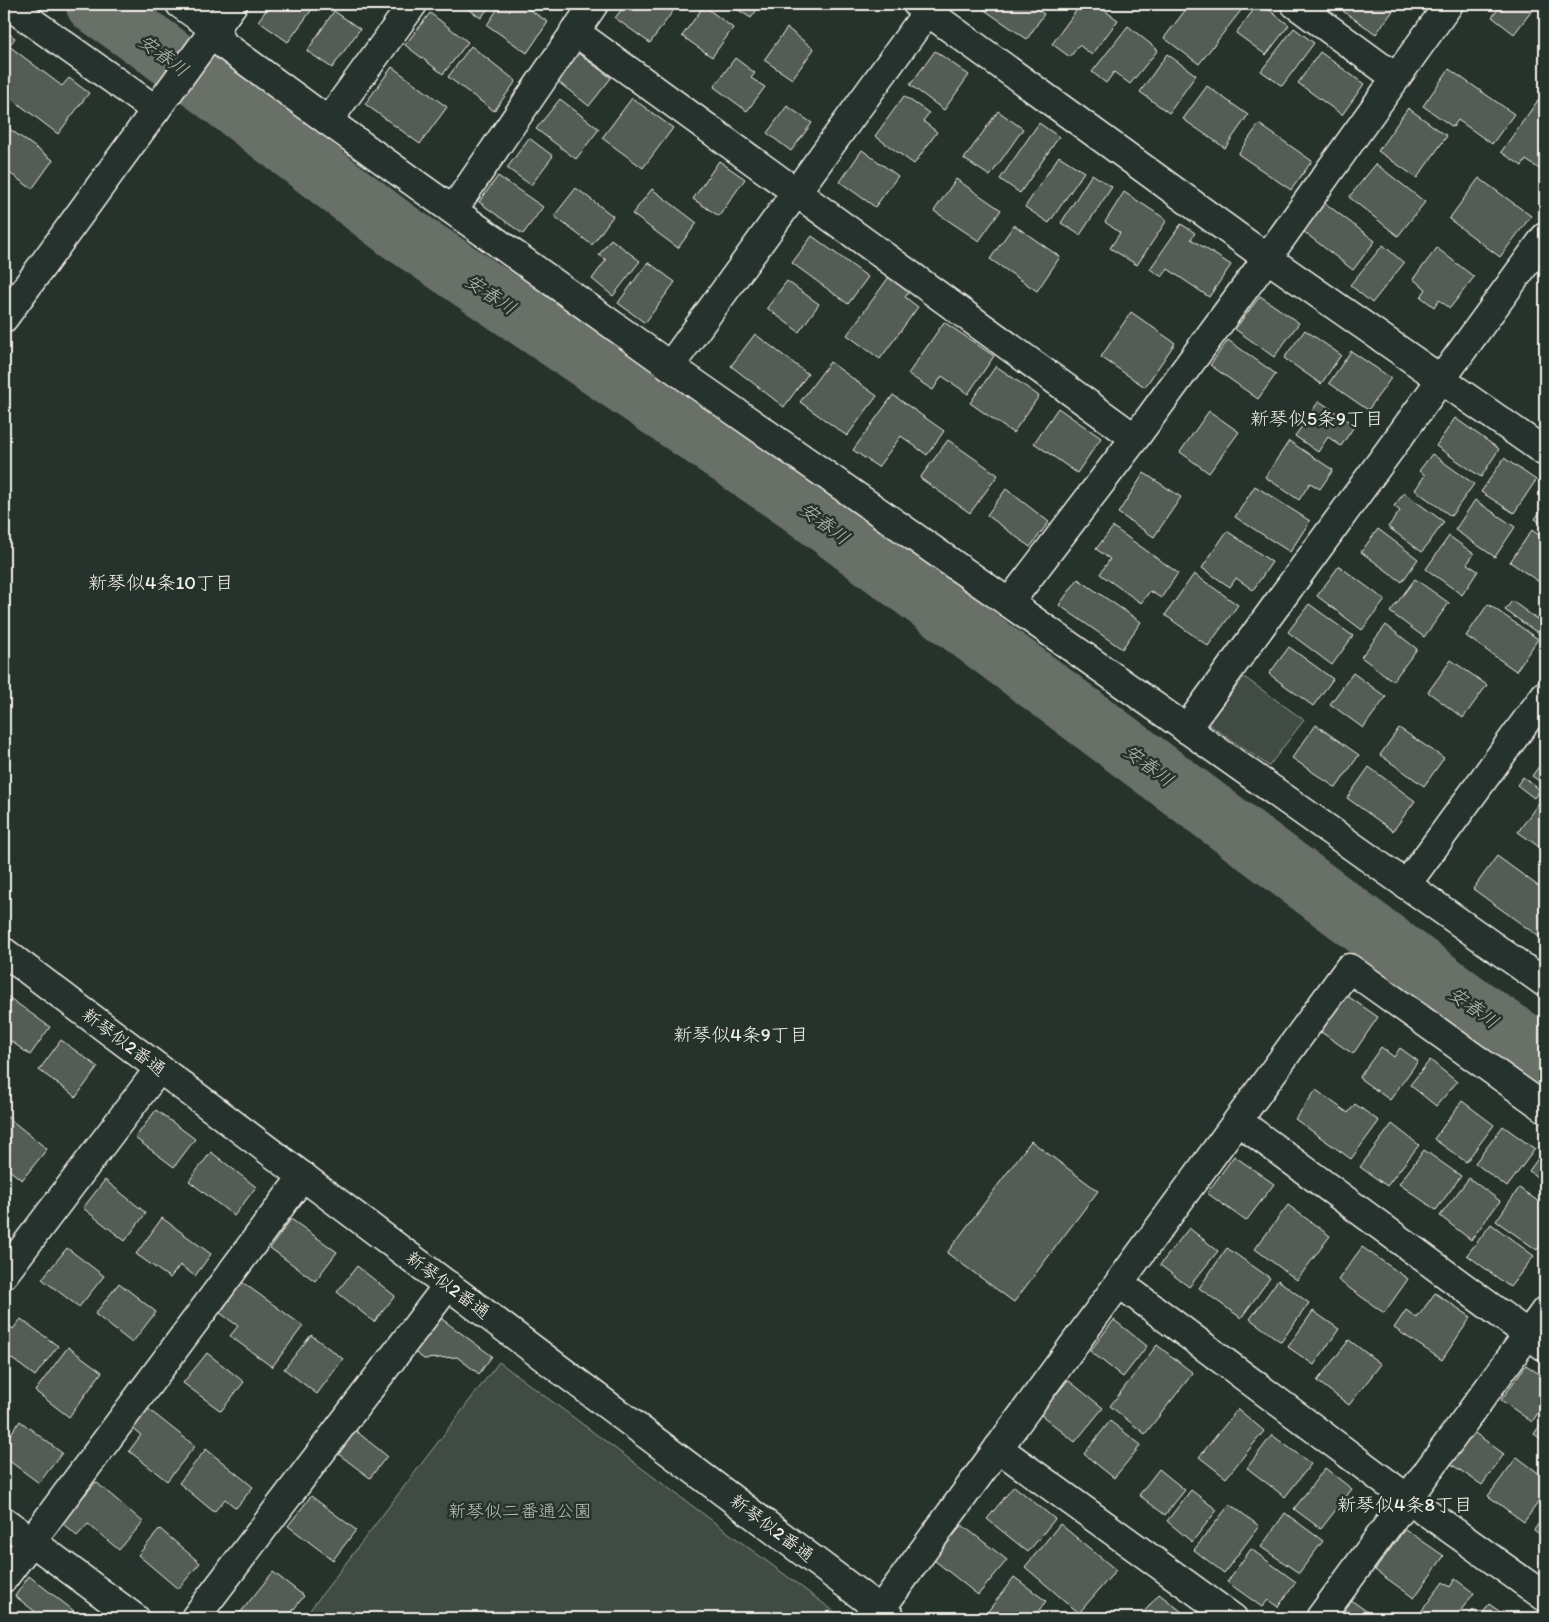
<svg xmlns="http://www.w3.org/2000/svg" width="1549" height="1622" viewBox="0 0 1549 1622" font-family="Itim,'Klee One',sans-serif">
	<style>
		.park { fill: #414b45; stroke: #9a9e96 }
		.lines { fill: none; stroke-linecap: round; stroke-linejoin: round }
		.river { stroke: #676f68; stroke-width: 59 }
		.building { fill: #525c55; stroke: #f4f1e8 }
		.minor-casing { stroke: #f4f1e8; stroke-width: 31 }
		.minor { stroke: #26332d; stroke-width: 28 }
		.labels { text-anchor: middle; stroke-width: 5; stroke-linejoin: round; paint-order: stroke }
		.street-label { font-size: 18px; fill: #f4f1e8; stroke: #26332d }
		.park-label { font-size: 18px; fill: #bebfb7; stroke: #26332d }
		.water-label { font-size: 19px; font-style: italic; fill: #bcbdb5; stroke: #26332d }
		.neighbourhood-label { font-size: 19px; fill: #f4f1e8; stroke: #26332d }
	</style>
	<rect width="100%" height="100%" fill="#26332d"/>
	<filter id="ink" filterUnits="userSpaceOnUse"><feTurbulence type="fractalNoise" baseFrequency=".02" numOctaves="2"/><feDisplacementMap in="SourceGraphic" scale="10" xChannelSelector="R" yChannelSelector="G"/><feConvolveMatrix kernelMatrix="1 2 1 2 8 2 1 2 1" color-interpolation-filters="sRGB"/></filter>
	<g filter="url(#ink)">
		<g class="park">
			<polygon points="1244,677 1304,720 1269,766 1208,724"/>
			<polygon points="499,1362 843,1618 304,1618"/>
		</g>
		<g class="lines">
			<polyline class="river" points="95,4 158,48 397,230 800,504 1481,1013 1545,1056"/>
		</g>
		<g class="building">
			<polygon points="271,4 316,4 288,42 258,21"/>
			<polygon points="461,4 491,4 481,18"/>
			<polygon points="501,4 521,4 548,22 527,53 487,25"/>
			<polygon points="626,4 678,4 650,43 615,18"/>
			<polygon points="729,4 761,4 751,18"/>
			<polygon points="978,4 1030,4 1044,14 1027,39 977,5"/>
			<polygon points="1081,4 1095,4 1118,20 1092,55 1079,45 1070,57 1052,44"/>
			<polygon points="1190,4 1246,4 1199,64 1164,38"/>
			<polygon points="1258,4 1261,4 1289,25 1266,55 1236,33"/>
			<polygon points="1349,4 1398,4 1376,34 1343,11"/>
			<polygon points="1502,4 1528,4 1534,8 1514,34 1492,17"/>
			<polygon points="704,6 733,28 712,57 682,36"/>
			<polygon points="334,11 360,29 332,68 307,51"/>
			<polygon points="430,13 468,42 443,74 405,45"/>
			<polygon points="1128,26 1158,50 1130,84 1114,72 1106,83 1092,72"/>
			<polygon points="787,28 814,49 792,79 764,60"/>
			<polygon points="1294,28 1314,43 1282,86 1261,71"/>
			<polygon points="4,30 15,38 9,46 62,86 69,78 89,93 58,134 4,93"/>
			<polygon points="471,46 516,81 494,111 448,77"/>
			<polygon points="935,51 969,75 944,110 910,85"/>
			<polygon points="1320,52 1364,84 1342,115 1298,83"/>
			<polygon points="578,53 611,78 589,106 557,81"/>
			<polygon points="1167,54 1196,75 1169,113 1140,92"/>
			<polygon points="735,58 755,73 751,78 765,87 747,111 714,87"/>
			<polygon points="392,67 447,107 420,144 365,104"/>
			<polygon points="1449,69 1514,114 1492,144 1458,120 1453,127 1423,106"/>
			<polygon points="1207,86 1248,115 1225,148 1183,119"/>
			<polygon points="904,96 929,113 923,121 937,132 914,164 875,136"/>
			<polygon points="632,98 673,128 643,168 602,138"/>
			<polygon points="560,99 599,129 576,159 536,129"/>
			<polygon points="1539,99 1545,103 1545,165 1541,170 1526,160 1522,166 1501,152"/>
			<polygon points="787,106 812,123 791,151 767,133"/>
			<polygon points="1408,108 1447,136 1417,178 1378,151"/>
			<polygon points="998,111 1023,129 990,176 964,159"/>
			<polygon points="1039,123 1059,137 1020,193 1000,179"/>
			<polygon points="1259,124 1312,161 1291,190 1238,154"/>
			<polygon points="4,125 53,160 32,189 4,169"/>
			<polygon points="529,138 553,156 531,185 507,168"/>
			<polygon points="862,150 898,176 875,207 840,182"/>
			<polygon points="1059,156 1084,172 1049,223 1025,207"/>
			<polygon points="719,161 745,179 719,216 693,199"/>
			<polygon points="1376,164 1425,202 1398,236 1349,197"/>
			<polygon points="1092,174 1112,187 1080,235 1061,223"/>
			<polygon points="498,176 543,207 523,234 479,202"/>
			<polygon points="1479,178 1531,216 1500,257 1449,219"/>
			<polygon points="956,179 1001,210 979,241 934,211"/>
			<polygon points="576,188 613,216 592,245 554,216"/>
			<polygon points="652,189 697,223 678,248 632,214"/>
			<polygon points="1124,192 1167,220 1137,265 1110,248 1120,233 1105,222"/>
			<polygon points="1321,200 1375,241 1353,270 1299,228"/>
			<polygon points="1181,224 1195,233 1191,239 1231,265 1209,297 1168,269 1162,277 1150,269"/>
			<polygon points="1014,225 1060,257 1037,291 990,259"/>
			<polygon points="812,236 868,277 848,304 792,263"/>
			<polygon points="611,239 640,261 613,296 592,279 606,260 599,255"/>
			<polygon points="1383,245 1404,263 1372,303 1350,285"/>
			<polygon points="1437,248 1474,277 1450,308 1439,300 1434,307 1421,297 1426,289 1413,279"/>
			<polygon points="648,262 675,282 645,323 618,303"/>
			<polygon points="889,277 909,292 905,297 918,307 880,359 847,335"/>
			<polygon points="787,281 819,304 799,332 767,308"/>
			<polygon points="1260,296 1299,323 1274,357 1235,329"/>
			<polygon points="1131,312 1175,343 1145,387 1101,357"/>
			<polygon points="944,322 994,356 968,394 942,376 933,390 908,374"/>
			<polygon points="1305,330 1341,355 1321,384 1284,358"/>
			<polygon points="755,334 808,374 784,407 731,366"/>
			<polygon points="1228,340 1276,374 1258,399 1210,365"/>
			<polygon points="1351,351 1391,378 1368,410 1329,383"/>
			<polygon points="830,362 877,396 847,436 800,402"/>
			<polygon points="996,366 1039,396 1013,433 970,403"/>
			<polygon points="893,395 944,431 927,455 901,436 878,467 853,450"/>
			<polygon points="1319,401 1355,425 1341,446 1328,437 1318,452 1295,436"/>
			<polygon points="1058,408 1101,438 1077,473 1034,443"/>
			<polygon points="1209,411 1239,432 1209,473 1180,452"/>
			<polygon points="1455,418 1499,449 1481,477 1436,446"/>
			<polygon points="948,440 998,475 970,513 920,478"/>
			<polygon points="1289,441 1333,470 1320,489 1310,483 1299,500 1265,477"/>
			<polygon points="1432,454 1474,484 1451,516 1415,490 1425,475 1419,471"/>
			<polygon points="1504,458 1536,480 1514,513 1481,492"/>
			<polygon points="1144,473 1181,497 1154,537 1118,513"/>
			<polygon points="1255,486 1310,521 1290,552 1235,517"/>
			<polygon points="1006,489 1049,522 1030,547 987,515"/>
			<polygon points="1404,493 1444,522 1422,552 1388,527 1400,511 1394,506"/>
			<polygon points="1475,500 1515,527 1495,557 1455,530"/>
			<polygon points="1545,504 1545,526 1535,519"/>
			<polygon points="1113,527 1178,573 1161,598 1150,591 1141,603 1100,574 1110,559 1096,549"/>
			<polygon points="1378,529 1418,559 1402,582 1361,552"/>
			<polygon points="1532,530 1545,540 1545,586 1510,562"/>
			<polygon points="1227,531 1272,562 1253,590 1236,578 1230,587 1202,568"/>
			<polygon points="1449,536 1474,554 1467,564 1478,571 1462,595 1426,569"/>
			<polygon points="1339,566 1385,600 1362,630 1317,596"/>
			<polygon points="1194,574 1238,605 1208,646 1165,615"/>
			<polygon points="1078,579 1141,622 1122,649 1059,605"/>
			<polygon points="1415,579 1449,603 1424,637 1390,612"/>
			<polygon points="1512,601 1545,625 1545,638 1505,610"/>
			<polygon points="1309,604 1353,636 1332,665 1288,632"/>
			<polygon points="1488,604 1538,639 1516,671 1466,636"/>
			<polygon points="1386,625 1417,649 1393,681 1361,657"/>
			<polygon points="1289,647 1333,679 1313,706 1269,674"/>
			<polygon points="1451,660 1487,685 1463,718 1428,692"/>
			<polygon points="1353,673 1386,697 1363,728 1330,704"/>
			<polygon points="1316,725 1359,755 1336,788 1292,758"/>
			<polygon points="1399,728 1444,758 1424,786 1380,755"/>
			<polygon points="1545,758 1545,785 1532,776"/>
			<polygon points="1369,767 1415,801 1393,831 1347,798"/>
			<polygon points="1523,777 1540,790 1534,798 1517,785"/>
			<polygon points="1540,801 1545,805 1545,851 1518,832"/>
			<polygon points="1497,856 1545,891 1545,941 1473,889"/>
			<polygon points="1343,993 1378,1017 1353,1054 1318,1030"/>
			<polygon points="4,994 50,1027 30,1055 4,1036"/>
			<polygon points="61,1040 98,1067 76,1097 39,1070"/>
			<polygon points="1381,1047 1394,1057 1400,1048 1418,1061 1390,1100 1359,1078"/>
			<polygon points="1430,1060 1457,1082 1436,1106 1410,1085"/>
			<polygon points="1316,1090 1348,1113 1355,1104 1379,1121 1351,1159 1295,1119"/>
			<polygon points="1462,1101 1494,1125 1466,1162 1434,1139"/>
			<polygon points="156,1110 195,1139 174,1167 135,1138"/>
			<polygon points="6,1116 47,1149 22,1180 4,1166 4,1119"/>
			<polygon points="1392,1124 1419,1145 1387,1186 1360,1167"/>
			<polygon points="1503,1126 1535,1149 1507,1187 1475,1163"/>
			<polygon points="1031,1141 1098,1191 1014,1302 947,1253"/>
			<polygon points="1424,1150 1461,1176 1436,1210 1399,1184"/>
			<polygon points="1544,1150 1545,1151 1545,1183 1529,1171"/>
			<polygon points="211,1152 256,1187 234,1216 189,1181"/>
			<polygon points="1234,1156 1274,1184 1246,1221 1207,1193"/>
			<polygon points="1469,1178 1500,1201 1471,1240 1440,1216"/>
			<polygon points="105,1180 146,1213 125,1241 83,1208"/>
			<polygon points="1519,1188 1545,1206 1545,1238 1537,1250 1496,1221"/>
			<polygon points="1288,1205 1330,1236 1297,1280 1255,1249"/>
			<polygon points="162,1218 211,1254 195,1276 180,1265 170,1278 136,1254"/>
			<polygon points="291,1219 337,1252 315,1281 270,1248"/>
			<polygon points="1491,1224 1534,1256 1510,1287 1467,1255"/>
			<polygon points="1189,1228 1218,1251 1189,1287 1160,1265"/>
			<polygon points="1362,1247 1408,1279 1384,1313 1338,1280"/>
			<polygon points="67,1248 104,1276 79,1307 42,1279"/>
			<polygon points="1227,1248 1270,1278 1241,1318 1199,1288"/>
			<polygon points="357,1266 395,1296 374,1322 337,1292"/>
			<polygon points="1278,1280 1309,1303 1281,1342 1250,1319"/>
			<polygon points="242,1282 303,1326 272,1367 230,1336 238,1326 220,1313"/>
			<polygon points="119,1283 156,1312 132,1343 95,1314"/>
			<polygon points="1435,1293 1471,1317 1442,1360 1394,1328 1406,1310 1417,1318"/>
			<polygon points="1313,1311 1339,1329 1314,1365 1288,1347"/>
			<polygon points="435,1314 492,1356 479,1374 457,1357 424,1359 410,1349"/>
			<polygon points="21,1319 58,1346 35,1376 4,1353 4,1326 6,1323 13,1329"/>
			<polygon points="1114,1320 1147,1346 1123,1377 1090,1351"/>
			<polygon points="311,1335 343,1359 317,1394 284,1369"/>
			<polygon points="1349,1340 1381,1364 1349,1405 1317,1381"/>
			<polygon points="1157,1345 1193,1373 1145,1434 1110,1406"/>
			<polygon points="68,1347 102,1372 69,1417 35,1391"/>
			<polygon points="207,1353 244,1382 221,1411 183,1383"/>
			<polygon points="1526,1365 1545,1378 1545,1402 1532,1422 1501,1400"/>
			<polygon points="1068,1380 1103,1408 1075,1442 1040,1414"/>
			<polygon points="147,1408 195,1446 167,1481 129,1451 141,1435 132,1428"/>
			<polygon points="1238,1409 1264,1431 1226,1478 1199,1457"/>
			<polygon points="1545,1418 1545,1442 1534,1434"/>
			<polygon points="20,1421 62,1453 39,1483 4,1457 4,1443"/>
			<polygon points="1110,1421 1141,1445 1114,1478 1084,1454"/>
			<polygon points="351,1427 387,1456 370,1478 333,1450"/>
			<polygon points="1468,1428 1504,1454 1482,1485 1445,1460"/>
			<polygon points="1272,1435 1311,1464 1285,1497 1247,1468"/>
			<polygon points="206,1449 253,1487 236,1508 225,1499 214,1512 179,1483"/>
			<polygon points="1517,1457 1545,1478 1545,1493 1524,1522 1488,1496"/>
			<polygon points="1325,1468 1352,1489 1321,1529 1294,1509"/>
			<polygon points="1159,1469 1185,1490 1165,1515 1139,1495"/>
			<polygon points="96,1482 143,1522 119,1550 88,1524 77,1536 61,1522"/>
			<polygon points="1014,1486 1055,1519 1028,1552 987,1519"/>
			<polygon points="1191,1490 1217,1510 1192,1542 1167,1521"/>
			<polygon points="311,1496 356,1530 333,1560 288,1526"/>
			<polygon points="1230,1504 1259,1526 1224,1573 1194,1550"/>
			<polygon points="1285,1513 1323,1541 1299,1573 1261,1547"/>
			<polygon points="1545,1515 1545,1538 1534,1530"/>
			<polygon points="1060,1524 1116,1570 1079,1613 1025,1567"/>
			<polygon points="962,1525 1007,1560 978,1595 934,1560"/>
			<polygon points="160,1529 200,1563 178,1589 138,1555"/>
			<polygon points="1405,1529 1444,1556 1414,1598 1375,1570"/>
			<polygon points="1251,1549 1296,1582 1278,1607 1268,1600 1262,1607 1227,1582"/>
			<polygon points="273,1572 304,1596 287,1618 236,1618"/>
			<polygon points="29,1576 74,1611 69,1618 41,1618 42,1617 15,1596"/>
			<polygon points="1014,1577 1046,1601 1033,1618 983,1618"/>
			<polygon points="1455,1579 1474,1593 1455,1618 1427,1618 1420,1613 1443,1582 1450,1587"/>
			<polygon points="1159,1594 1190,1618 1139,1618"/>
			<polygon points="1348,1598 1376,1618 1333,1618"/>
			<polygon points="1489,1604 1509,1618 1467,1618 1473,1610 1481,1616"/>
		</g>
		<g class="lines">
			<defs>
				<g id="minor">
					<polyline points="7,4 156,110"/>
					<polyline points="180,4 215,29 224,45 328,121 670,366 1009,603 1545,983"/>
					<polyline points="917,4 1267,258 1545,452"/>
					<polyline points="1295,4 1396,78"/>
					<polyline points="574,31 1135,438"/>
					<polyline points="328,121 413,4"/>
					<polyline points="453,210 594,4"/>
					<polyline points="4,318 233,4"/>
					<polyline points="670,366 933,4"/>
					<polyline points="1009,603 1135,438 1267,258 1449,4"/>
					<polyline points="1186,729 1545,237"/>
					<polyline points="1406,885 1545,695"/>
					<polyline points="4,952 891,1618"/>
					<polyline points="1238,1121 1545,1347"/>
					<polyline points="4,1274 159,1069"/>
					<polyline points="1119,1283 1407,1498 1545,1597"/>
					<polyline points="998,1448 1233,1618"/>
					<polyline points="4,1521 135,1618"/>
					<polyline points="4,1578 303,1176"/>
					<polyline points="880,1610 1349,968 1545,1108"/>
					<polyline points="195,1618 448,1285"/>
					<polyline points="1320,1618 1545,1311"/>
				</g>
			</defs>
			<use href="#minor" class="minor-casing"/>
			<use href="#minor" class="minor"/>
		</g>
	</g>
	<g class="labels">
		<g class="street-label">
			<text transform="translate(124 1042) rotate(37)" y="6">新琴似2番通</text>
			<text transform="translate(448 1285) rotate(37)" y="6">新琴似2番通</text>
			<text transform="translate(772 1528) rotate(37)" y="6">新琴似2番通</text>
		</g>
		<g class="park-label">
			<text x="520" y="1517">新琴似二番通公園</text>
		</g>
		<g class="water-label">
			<text transform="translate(164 55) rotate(37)" y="7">安春川</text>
			<text transform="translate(491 294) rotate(34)" y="7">安春川</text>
			<text transform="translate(825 523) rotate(37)" y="7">安春川</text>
			<text transform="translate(1149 765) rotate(37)" y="7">安春川</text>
			<text transform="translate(1474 1007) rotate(36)" y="7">安春川</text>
		</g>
		<g class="neighbourhood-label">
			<text x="1317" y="425">新琴似5条9丁目</text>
			<text x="161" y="589">新琴似4条10丁目</text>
			<text x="741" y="1041">新琴似4条9丁目</text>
			<text x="1405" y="1511">新琴似4条8丁目</text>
		</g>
	</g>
	<rect width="1549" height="1622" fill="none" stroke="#26332d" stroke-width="20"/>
	<rect x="10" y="10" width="1529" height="1602" fill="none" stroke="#f4f1e8" stroke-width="2" filter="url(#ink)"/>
</svg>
